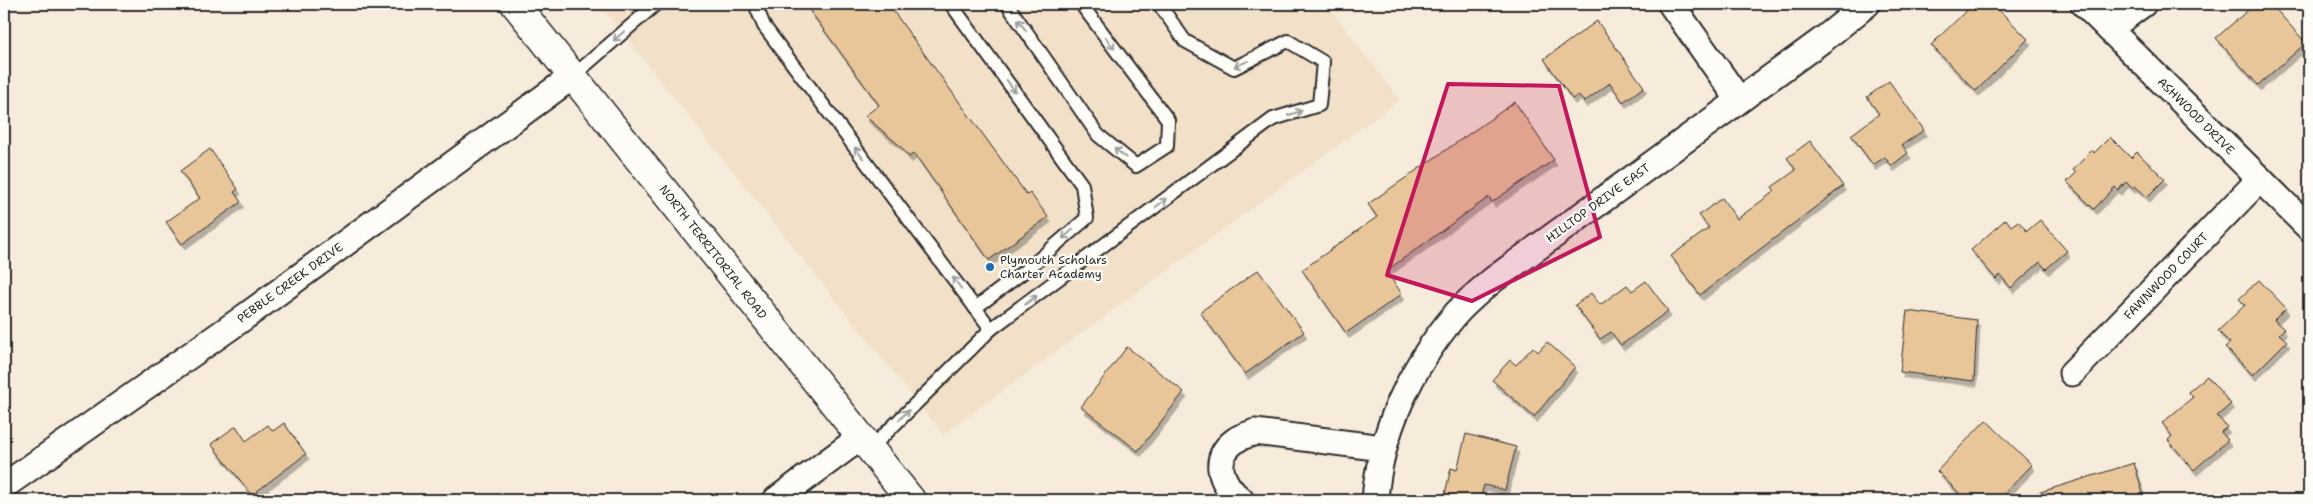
<svg xmlns="http://www.w3.org/2000/svg" width="2313" height="504" viewBox="0 0 2313 504" font-family="'Shantell Sans',sans-serif">
	<style>
		.built { fill: #f2e1c8 }
		.building { fill: #e8c69a; stroke: #2b2b2b; filter: url(#shadow) }
		.lines { fill: none; stroke-linecap: round; stroke-linejoin: round }
		.service-casing { stroke: #2b2b2b; stroke-width: 16 }
		.minor-casing { stroke: #2b2b2b; stroke-width: 29 }
		.secondary-casing { stroke: #2b2b2b; stroke-width: 31 }
		.service { stroke: #fdfcf7; stroke-width: 12 }
		.minor { stroke: #fdfcf7; stroke-width: 25 }
		.secondary { stroke: #fdfcf7; stroke-width: 28 }
		.oneway { stroke: #9e9e9b }
		.marked { fill: #c2185b; fill-opacity: 0.2; stroke: #c2185b; stroke-width: 4; stroke-linejoin: round }
		.poi-dot { fill: #1f6fb2; stroke: #fdfcf7; stroke-width: 2 }
		.labels { text-anchor: middle; stroke-width: 4.5; stroke-linejoin: round; paint-order: stroke }
		.street-label { font-size: 12px; fill: #2b2b2b; stroke: #fdfcf7 }
		.poi-label { font-size: 12px; fill: #2b2b2b; stroke: #fdfcf7; text-anchor: start }
	</style>
	<defs>
		<filter id="shadow"><feDropShadow dx="3" dy="5.5" stdDeviation="0" flood-color="#0004"/></filter>
	</defs>
	<rect width="100%" height="100%" fill="#f7ecdb"/>
	<filter id="ink" filterUnits="userSpaceOnUse"><feTurbulence type="fractalNoise" baseFrequency=".02" numOctaves="2"/><feDisplacementMap in="SourceGraphic" scale="10" xChannelSelector="R" yChannelSelector="G"/><feConvolveMatrix kernelMatrix="1 2 1 2 8 2 1 2 1" color-interpolation-filters="sRGB"/></filter>
	<g filter="url(#ink)">
		<polygon class="built" points="599,4 1327,4 1400,100 943,435"/>
		<g class="building">
			<polygon points="805,4 888,4 1027,195 1030,193 1048,217 989,260 914,153 909,157 899,145 865,116 879,105"/>
			<polygon points="1973,4 1993,4 2028,39 1976,91 1931,45"/>
			<polygon points="2255,4 2271,4 2306,43 2258,85 2216,38"/>
			<polygon points="1597,21 1644,87 1623,102 1610,83 1584,102 1578,95 1572,99 1544,59"/>
			<polygon points="1889,81 1924,130 1902,145 1908,153 1891,166 1885,157 1873,165 1851,135 1879,114 1867,97"/>
			<polygon points="1515,102 1554,160 1492,202 1489,197 1386,271 1402,294 1346,333 1302,270 1377,217 1368,204"/>
			<polygon points="2110,137 2131,158 2137,152 2165,179 2147,197 2135,186 2132,188 2126,182 2118,190 2115,187 2094,209 2067,182 2076,173 2073,170 2092,150 2094,153"/>
			<polygon points="1810,141 1843,186 1700,295 1671,256 1709,228 1699,215 1722,198 1737,219 1775,191 1772,187 1796,170 1787,158"/>
			<polygon points="210,149 238,189 234,192 241,202 182,244 166,222 200,198 180,171"/>
			<polygon points="2006,219 2011,226 2018,221 2027,231 2040,220 2067,251 2046,269 2040,262 2011,288 2000,275 1996,279 1971,250"/>
			<polygon points="1258,270 1304,332 1245,374 1200,312"/>
			<polygon points="2259,280 2286,308 2274,320 2284,329 2279,334 2287,341 2253,375 2225,347 2230,343 2218,331 2245,305 2239,299"/>
			<polygon points="1646,281 1668,311 1621,345 1611,332 1600,339 1575,305 1591,293 1600,305 1627,285 1632,291"/>
			<polygon points="1907,311 1977,320 1974,381 1900,372"/>
			<polygon points="1547,342 1575,367 1534,417 1492,380 1510,360 1516,365 1533,347 1538,352"/>
			<polygon points="1127,347 1184,392 1138,451 1081,407"/>
			<polygon points="2207,376 2231,404 2217,416 2227,427 2221,432 2228,440 2194,470 2168,440 2172,436 2162,423 2193,397 2188,392"/>
			<polygon points="1986,420 2032,465 1998,500 1966,500 1937,471"/>
			<polygon points="284,423 306,454 252,495 211,444 236,426 246,441 268,425 273,431"/>
			<polygon points="1466,434 1516,447 1505,490 1484,485 1480,500 1470,500 1445,494 1451,468 1457,470"/>
			<polygon points="2134,463 2145,500 2029,500 2028,496"/>
		</g>
		<g class="lines">
			<defs>
				<g id="service">
					<polyline points="755,4 764,26 991,329 870,449"/>
					<polyline points="951,4 1082,185 1087,218 1030,267 975,308"/>
					<polyline points="1007,4 1098,135 1136,166 1167,146 1168,120 1081,4"/>
					<polyline points="573,76 656,4"/>
					<polyline points="991,329 1273,119 1319,105 1323,62 1288,41 1234,68 1185,41 1159,4"/>
				</g>
				<g id="minor">
					<polyline points="1671,4 1739,100"/>
					<polyline points="2084,4 2309,228"/>
					<polyline points="2109,29 2143,4"/>
					<polyline points="2072,373 2260,179"/>
					<polyline points="4,486 239,321 573,76"/>
					<polyline points="776,500 861,437"/>
					<path d="M1241 500C1221 484 1210 458 1236 440 1241 436 1249 435 1255 432L1383 448"/>
					<path d="M1375 500C1380 432 1411 367 1455 315 1466 302 1481 290 1494 279L1825 38 1867 4"/>
				</g>
				<polyline id="secondary" points="515,4 911,500"/>
			</defs>
			<use href="#service" class="service-casing"/>
			<use href="#minor" class="minor-casing"/>
			<use href="#secondary" class="secondary-casing"/>
			<use href="#service" class="service"/>
			<use href="#minor" class="minor"/>
			<use href="#secondary" class="secondary"/>
		</g>
		<defs><path id="oneway-shaft" d="M-6 0H5M1.5-3L5.5 0L1.5 3" fill="none" stroke-width="1.6" stroke-linecap="round" stroke-linejoin="round" transform="scale(1.25)"/></defs>
		<g class="oneway">
			<use href="#oneway-shaft" transform="translate(1022 25) rotate(-125)"/>
			<use href="#oneway-shaft" transform="translate(619 36) rotate(139)"/>
			<use href="#oneway-shaft" transform="translate(1110 43) rotate(53)"/>
			<use href="#oneway-shaft" transform="translate(1241 64) rotate(156)"/>
			<use href="#oneway-shaft" transform="translate(1011 86) rotate(54)"/>
			<use href="#oneway-shaft" transform="translate(1295 113) rotate(-17)"/>
			<use href="#oneway-shaft" transform="translate(859 153) rotate(-127)"/>
			<use href="#oneway-shaft" transform="translate(1120 153) rotate(-141)"/>
			<use href="#oneway-shaft" transform="translate(1161 203) rotate(-37)"/>
			<use href="#oneway-shaft" transform="translate(1068 234) rotate(139)"/>
			<use href="#oneway-shaft" transform="translate(957 283) rotate(-127)"/>
			<use href="#oneway-shaft" transform="translate(1031 300) rotate(-37)"/>
			<use href="#oneway-shaft" transform="translate(904 415) rotate(-45)"/>
		</g>
	</g>
	<path class="marked" d="M1448 84 1559 86 1600 237 1472 301 1387 275Z"/>
	<circle class="poi-dot" cx="990" cy="267" r="5"/>
	<g class="labels">
		<g class="street-label">
			<text transform="translate(2196 116) rotate(45)" y="4">ASHWOOD DRIVE</text>
			<text transform="translate(1598 203) rotate(-36)" y="4">HILLTOP DRIVE EAST</text>
			<text transform="translate(713 252) rotate(52)" y="4">NORTH TERRITORIAL ROAD</text>
			<text transform="translate(2166 276) rotate(-46)" y="4">FAWNWOOD COURT</text>
			<text transform="translate(290 283) rotate(-36)" y="4">PEBBLE CREEK DRIVE</text>
		</g>
		<g class="poi-label">
			<text x="1000" y="264">Plymouth Scholars<tspan x="1000" dy="14">Charter Academy</tspan></text>
		</g>
	</g>
	<rect width="2313" height="504" fill="none" stroke="#fdfcf7" stroke-width="20"/>
	<rect x="10" y="10" width="2293" height="484" fill="none" stroke="#2b2b2b" stroke-width="2" filter="url(#ink)"/>
</svg>
